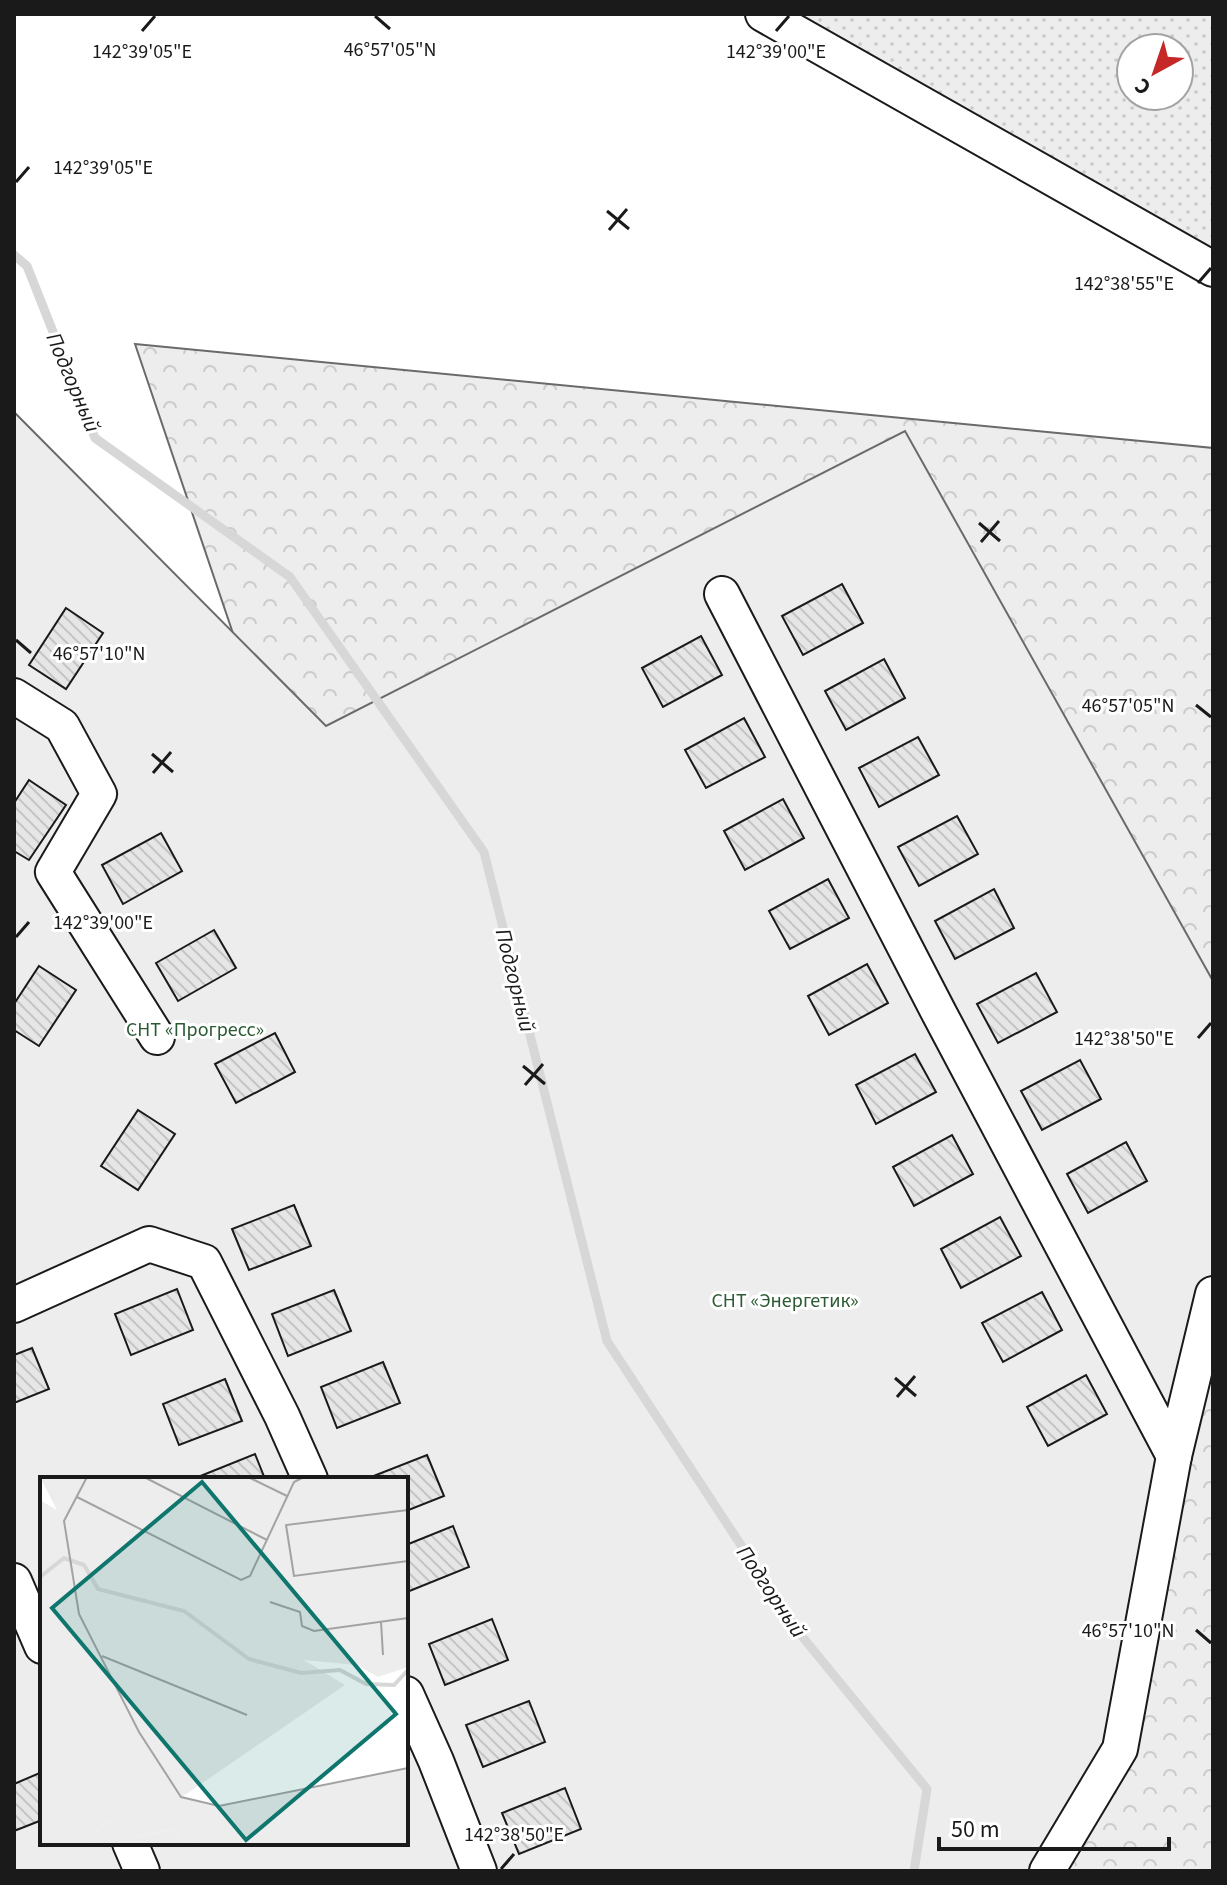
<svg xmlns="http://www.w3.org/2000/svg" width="1227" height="1885" viewBox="0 0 1227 1885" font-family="'Source Sans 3',sans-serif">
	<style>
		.grass { fill: url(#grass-dots); stroke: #6a6a6a; stroke-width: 2; fill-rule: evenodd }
		.forest { fill: url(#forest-crowns); stroke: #6a6a6a; stroke-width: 2 }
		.built { fill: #ededed; stroke: #6a6a6a; stroke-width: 2; fill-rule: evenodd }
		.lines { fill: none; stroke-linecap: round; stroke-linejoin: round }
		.stream { stroke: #d7d7d7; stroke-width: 9 }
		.building { fill: url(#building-back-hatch); stroke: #1a1a1a; stroke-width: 2 }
		.minor-casing { stroke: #1a1a1a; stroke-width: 38 }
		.minor { stroke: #fff; stroke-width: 34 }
		.ticks { fill: none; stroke: #1a1a1a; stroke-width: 3 }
		.labels { text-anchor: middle; stroke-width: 6; stroke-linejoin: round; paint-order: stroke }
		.park-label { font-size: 20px; fill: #2b5a34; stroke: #fff }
		.water-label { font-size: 22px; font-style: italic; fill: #1a1a1a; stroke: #fff }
		.inset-river { fill: none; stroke: #d7d7d7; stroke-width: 4 }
		.inset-road { fill: none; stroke: #a3a3a3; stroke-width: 2 }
		.view { fill: #0f766e; fill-opacity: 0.15; stroke: #0f766e; stroke-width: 4 }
		.inset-edge { fill: none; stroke: #1a1a1a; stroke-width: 4 }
		.ticks-label { font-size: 20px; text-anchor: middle; fill: #1a1a1a; stroke: #fff; stroke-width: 6; stroke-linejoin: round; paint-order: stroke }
	</style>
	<defs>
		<pattern id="grass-dots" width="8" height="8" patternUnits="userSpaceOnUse" patternTransform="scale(2)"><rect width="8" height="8" fill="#ededed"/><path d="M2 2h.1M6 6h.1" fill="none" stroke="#cbcbcb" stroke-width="1.8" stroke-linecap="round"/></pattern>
		<pattern id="forest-crowns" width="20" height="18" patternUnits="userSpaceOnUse" patternTransform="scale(2)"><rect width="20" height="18" fill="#ededed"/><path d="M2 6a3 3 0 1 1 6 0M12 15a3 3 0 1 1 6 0" fill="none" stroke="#cbcbcb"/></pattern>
		<pattern id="building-back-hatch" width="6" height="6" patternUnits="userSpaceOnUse" patternTransform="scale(2)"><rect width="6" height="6" fill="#e6e6e6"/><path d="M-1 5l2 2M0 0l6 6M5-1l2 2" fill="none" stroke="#c5c5c5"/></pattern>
	</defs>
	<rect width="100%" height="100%" fill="#fff"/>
	<path class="grass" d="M763 14H1213V269ZM1131 48H1179V96H1131Z"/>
	<polygon class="forest" points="135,344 1213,448 1213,1871 652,1871"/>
	<path class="built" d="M14 412 326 726 905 431 1213 981V1307L1120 1749 1051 1871H14ZM42 1479H406V1843H42Z"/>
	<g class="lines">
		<polyline class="stream" points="14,255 27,266 95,438 290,577 484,852 607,1341 796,1629 927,1789 914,1871"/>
	</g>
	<g class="building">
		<polygon points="842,584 863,623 803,655 782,616"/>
		<polygon points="66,608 103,633 66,689 29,665"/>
		<polygon points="701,636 722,675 663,707 642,668"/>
		<polygon points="884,659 905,698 846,730 825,691"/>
		<polygon points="744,718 765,757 706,788 685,750"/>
		<polygon points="918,737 939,775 879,807 859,768"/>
		<polygon points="29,780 66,805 29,860 14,851 14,803"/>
		<polygon points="783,799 804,838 745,870 724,831"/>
		<polygon points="957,816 978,854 919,886 898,847"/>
		<polygon points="161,833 182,871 123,904 102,865"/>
		<polygon points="828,879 849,918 790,949 769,911"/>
		<polygon points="994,889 1014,928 955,959 935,921"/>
		<polygon points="214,930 236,968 178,1001 156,963"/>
		<polygon points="867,964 888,1003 829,1035 808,996"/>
		<polygon points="39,966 76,990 39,1046 14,1030 14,1004"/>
		<polygon points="1036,973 1057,1012 998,1043 977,1004"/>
		<polygon points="275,1033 295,1072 236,1103 215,1064"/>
		<polygon points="915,1054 936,1092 876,1124 856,1085"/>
		<polygon points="1080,1060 1101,1099 1042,1130 1021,1091"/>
		<polygon points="138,1110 175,1134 138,1190 101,1166"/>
		<polygon points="952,1135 973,1174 914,1206 893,1167"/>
		<polygon points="1126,1142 1147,1181 1088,1213 1067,1174"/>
		<polygon points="294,1205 311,1246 249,1270 232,1229"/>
		<polygon points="1000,1217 1021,1256 961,1288 941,1249"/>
		<polygon points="177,1289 193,1330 131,1355 115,1314"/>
		<polygon points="334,1290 351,1331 288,1356 272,1314"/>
		<polygon points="1042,1292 1062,1330 1003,1362 982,1323"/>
		<polygon points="32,1348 49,1389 14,1403 14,1355"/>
		<polygon points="383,1362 400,1403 337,1428 321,1387"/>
		<polygon points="1086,1375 1107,1414 1048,1446 1027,1407"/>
		<polygon points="225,1379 242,1421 179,1445 163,1404"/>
		<polygon points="255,1454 265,1479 193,1479"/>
		<polygon points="427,1455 444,1496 406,1511 406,1479 366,1479"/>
		<polygon points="453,1526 469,1567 407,1592 406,1545"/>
		<polygon points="492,1619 508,1660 445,1685 429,1644"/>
		<polygon points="529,1701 545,1742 483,1767 466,1725"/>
		<polygon points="42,1772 42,1820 14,1831 14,1784"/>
		<polygon points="565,1788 581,1829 519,1854 502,1813"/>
	</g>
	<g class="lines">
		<defs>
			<g id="minor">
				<polyline points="763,14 1213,269"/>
				<polyline points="722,594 939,1013 1174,1456"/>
				<polyline points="14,696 62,726 99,794 53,872 157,1037"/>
				<polyline points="14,1305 149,1244 204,1262 282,1416 310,1479"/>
				<polyline points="14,1581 42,1646"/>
				<polyline points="406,1694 436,1761 479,1871"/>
				<polyline points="130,1843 142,1871"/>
				<polyline points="1047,1871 1120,1749 1174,1456 1213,1294"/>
			</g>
		</defs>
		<use href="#minor" class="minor-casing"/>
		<use href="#minor" class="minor"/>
	</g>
	<path class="ticks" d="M375 16 390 29M142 31 155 16M776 31 789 16M16 182 29 167M607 211 629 229M609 230 627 209M1198 283 1211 268M979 523 1000 541M981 542 999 521M16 640 31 653M1196 705 1211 717M152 754 173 772M153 773 171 752M16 937 29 922M1198 1038 1211 1023M523 1066 545 1084M525 1085 543 1064M895 1378 916 1396M897 1397 915 1376M1196 1630 1211 1643M501 1869 514 1854"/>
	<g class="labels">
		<g class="park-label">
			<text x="195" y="1036">СНТ «Прогресс»</text>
			<text x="785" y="1307">СНТ «Энергетик»</text>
		</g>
		<g class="water-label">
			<text transform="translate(74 382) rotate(67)" y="8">Подгорный</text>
			<text transform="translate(516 980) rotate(76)" y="8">Подгорный</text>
			<text transform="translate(772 1591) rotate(56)" y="8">Подгорный</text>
		</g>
	</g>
	<g transform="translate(40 1477)">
		<rect width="368" height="368" fill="#fff"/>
		<path d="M368 291V368H153L146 348 141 320 179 329ZM74 344 94 359 135 353 141 368H49L59 349Z" fill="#ededed"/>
		<path d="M0 23 305 208 142 320 153 368H141L135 353 94 359 74 344 59 349 49 368H0Z" fill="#ededed"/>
		<path d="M0 0H368V190L338 200 317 188 242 181 201 277 91 235 39 137 20 39Z" fill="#ededed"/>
		<path class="inset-river" d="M0 100 24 81 44 88 58 112 144 134 209 182 261 196 300 193 326 207 354 208 368 193"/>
		<path class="inset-road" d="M47 0 24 44 39 137 99 255 141 320 179 329 368 291M104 0 227 63M208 0 247 19M37 20 201 103 210 99 254 5 264 0M368 33 246 48 254 99 368 84M230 125 260 135 262 149 274 154 368 141M341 145 343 178M62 179 207 238"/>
		<path class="view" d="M162 5 356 237 206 363 12 131Z"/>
		<rect width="368" height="368" class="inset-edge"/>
	</g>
	<g class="ticks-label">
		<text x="390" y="56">46°57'05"N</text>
		<text x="142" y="58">142°39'05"E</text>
		<text x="776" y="58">142°39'00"E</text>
		<text x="103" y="174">142°39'05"E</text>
		<text x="1124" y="290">142°38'55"E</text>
		<text x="99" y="660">46°57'10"N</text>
		<text x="1128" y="712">46°57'05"N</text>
		<text x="103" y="929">142°39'00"E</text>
		<text x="1124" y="1045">142°38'50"E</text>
		<text x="1128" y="1637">46°57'10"N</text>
		<text x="514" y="1841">142°38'50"E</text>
	</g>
	<rect width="1227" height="1885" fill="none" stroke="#1a1a1a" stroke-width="32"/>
	<g transform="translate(1155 72) rotate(220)"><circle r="38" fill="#ffffff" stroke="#a3a3a3" stroke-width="2"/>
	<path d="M0-6L14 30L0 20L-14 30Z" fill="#c62828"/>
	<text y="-12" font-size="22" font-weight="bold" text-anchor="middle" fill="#1a1a1a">С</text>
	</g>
	<path d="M939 1837v12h230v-12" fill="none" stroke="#1a1a1a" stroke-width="4"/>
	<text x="951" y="1837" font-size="24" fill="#1a1a1a" stroke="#ffffff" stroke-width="6" paint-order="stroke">50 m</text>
</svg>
